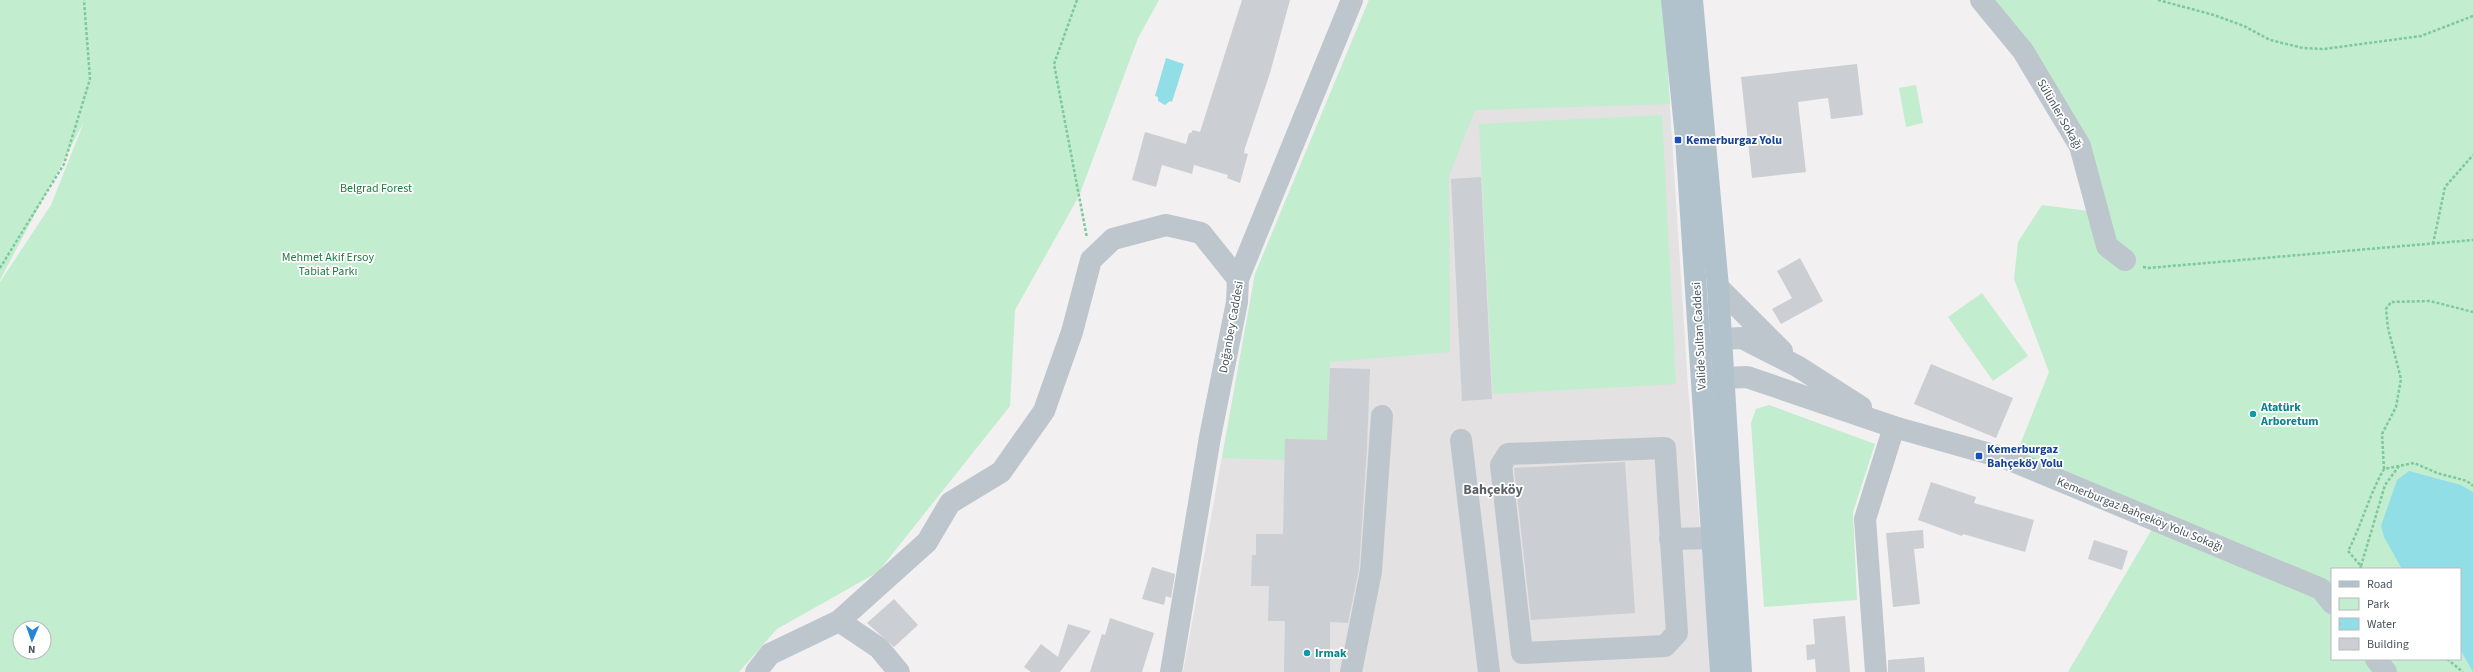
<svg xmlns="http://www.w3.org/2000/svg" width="2473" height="672" viewBox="0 0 2473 672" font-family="'Source Sans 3',sans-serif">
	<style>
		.education { fill: #e3e1e2 }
		.green { fill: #c2edce; fill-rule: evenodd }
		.water { fill: #92dee7 }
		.building { fill: #cbced2 }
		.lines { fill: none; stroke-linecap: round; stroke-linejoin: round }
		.path { stroke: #7cc99b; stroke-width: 2.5; stroke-dasharray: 3 2; stroke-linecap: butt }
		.minor { stroke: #bdc6cc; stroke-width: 22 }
		.major { stroke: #b2c2cd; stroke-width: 22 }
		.transit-dot { fill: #1a4fb4; stroke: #fff; stroke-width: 1.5 }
		.culture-dot { fill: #0f9aa8; stroke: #fff; stroke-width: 1.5 }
		.labels { text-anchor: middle; stroke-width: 3.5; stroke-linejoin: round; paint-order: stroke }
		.street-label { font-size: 12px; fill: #49555d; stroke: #fff }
		.transit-label { font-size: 12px; font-weight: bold; fill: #164399; stroke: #fff; text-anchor: start }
		.park-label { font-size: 12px; fill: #1e7a42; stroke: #fff }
		.culture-label { font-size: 12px; font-weight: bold; fill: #0d838f; stroke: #fff; text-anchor: start }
		.quarter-label { font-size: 14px; font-weight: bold; fill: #5d6165; stroke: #fff }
	</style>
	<rect width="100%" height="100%" fill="#f3f0f1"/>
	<polygon class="education" points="1369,0 1663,0 1688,386 1712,672 1183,672 1255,274"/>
	<g class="green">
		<path d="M0 0H1159L1138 38 1079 196 1015 310 1010 406 878 572 777 629 739 672H0V282L51 205 84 122 0 280ZM20 628H44V652H20Z"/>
		<polygon points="1369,0 1663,0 1670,104 1475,110 1449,176 1450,352 1330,362 1327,440 1285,460 1222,458 1255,274"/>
		<path d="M1981 0H2473V672H2068L2162 512 2016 455 2049 372 2014 279 2018 242 2042 205 2096 212 2080 146ZM2332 569H2460V659H2332Z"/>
		<polygon points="1916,85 1923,123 1906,127 1899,88"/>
		<polygon points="1662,115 1676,384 1493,394 1479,124"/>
		<polygon points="1982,293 2028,356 1993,381 1948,317"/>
		<polygon points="1769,405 1875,444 1853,512 1857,600 1764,607 1751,423 1756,409"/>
	</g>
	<g class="water">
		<polygon points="1166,58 1184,64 1172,102 1170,101 1165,105 1158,101 1158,97 1155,96"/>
		<polygon points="2409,471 2461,485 2473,492 2473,672 2460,649 2460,569 2402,569 2384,537 2381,526 2397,480"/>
	</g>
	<g class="building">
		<polygon points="1242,0 1290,0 1270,73 1245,148 1244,153 1248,154 1240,183 1227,178 1228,175 1194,165 1192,174 1162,165 1156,187 1132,180 1145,132 1186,144 1189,133 1191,133 1193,130 1200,132"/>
		<polygon points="1857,64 1863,115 1831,119 1828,98 1798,102 1806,172 1752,178 1741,77"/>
		<polygon points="1481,177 1492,399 1462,401 1451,179"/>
		<polygon points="1800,258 1823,301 1781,324 1772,309 1792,298 1777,271"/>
		<polygon points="1931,364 2013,398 1996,438 1914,404"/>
		<polygon points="1330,368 1370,369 1367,447 1359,569 1348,623 1330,622 1330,672 1284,672 1285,621 1268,621 1269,586 1251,586 1252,555 1256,555 1256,534 1283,534 1285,439 1327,440"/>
		<polygon points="1625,462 1635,613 1531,620 1514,468"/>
		<polygon points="1931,482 1976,497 1974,503 2034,520 2025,552 1963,534 1962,536 1918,520"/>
		<polygon points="1923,530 1924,548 1914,549 1920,604 1893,607 1886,533"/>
		<polygon points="2094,540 2128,551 2122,570 2088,559"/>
		<polygon points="1152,567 1175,574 1171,598 1166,596 1164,605 1142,599"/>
		<polygon points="894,599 918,625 894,647 867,623"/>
		<polygon points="1845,616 1850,672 1816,672 1815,659 1807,660 1806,645 1815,644 1813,619"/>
		<polygon points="1110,618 1154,633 1142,672 1090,672 1102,634 1105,635"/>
		<polygon points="1068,624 1091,631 1060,672 1031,672 1024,667 1041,644 1058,657"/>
		<polygon points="1924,657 1925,672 1888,672 1888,660"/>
	</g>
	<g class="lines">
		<g class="path">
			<polyline points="1077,0 1054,64 1087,238"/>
			<polyline points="2158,0 2214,15 2244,26 2270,40 2303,48 2324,49 2421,36 2473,16"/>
			<polyline points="2433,244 2445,187 2473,155"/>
			<polyline points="2143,267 2148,268 2473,240"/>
			<polyline points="0,268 64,164 90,79 84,0"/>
			<polyline points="2384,469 2382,434 2396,407 2401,379 2388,328 2386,309 2391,302 2430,301 2473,312"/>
			<polyline points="2361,566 2385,485 2399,466"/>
			<path d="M2360 569 2361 566 2348 551C2362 524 2369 495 2384 469L2414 463 2437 473 2467 481 2473 486"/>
			<polyline points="2447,659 2463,672"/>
		</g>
		<g class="minor">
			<polyline points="1981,0 2023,51 2080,146 2107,246 2125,260"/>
			<polyline points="1718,287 1782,351"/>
			<polyline points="1705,350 1721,339 1742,338 1797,366 1861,407"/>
			<polyline points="1723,378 1747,377 1894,427 2008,459 2321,589 2332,603"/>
			<polyline points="1461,440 1489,672"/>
			<polygon points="1665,448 1677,633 1665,646 1522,653 1501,465 1508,454"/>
			<polyline points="1670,539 1712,538"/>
			<polyline points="839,621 879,648 899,672"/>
			<polyline points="2376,659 2386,672"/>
			<polyline points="756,672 770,654 839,621 927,542 950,503 1001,472 1044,411 1072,332 1091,260 1113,239 1166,225 1201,233 1238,279"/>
			<polyline points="1171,672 1210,437 1237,302 1238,279 1352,0"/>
			<polyline points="1351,672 1371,571 1382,416"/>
			<polyline points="1876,672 1865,519 1894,427"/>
		</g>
		<g class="major">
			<polyline points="1672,0 1686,138 1721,672"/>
			<polyline points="1692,0 1718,287 1741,672"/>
		</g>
	</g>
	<g class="transit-dot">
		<rect x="1674" y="136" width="8" height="8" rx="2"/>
		<rect x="1975" y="452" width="8" height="8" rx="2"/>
	</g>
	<g class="culture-dot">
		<circle cx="2253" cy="414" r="4"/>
		<circle cx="1307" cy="653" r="4"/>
	</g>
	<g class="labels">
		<g class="street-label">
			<text transform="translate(2060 114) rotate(60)" y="4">Sülünler Sokağı</text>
			<text transform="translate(1231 327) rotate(-80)" y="4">Doğanbey Caddesi</text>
			<text transform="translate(1699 336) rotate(-93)" y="4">Valide Sultan Caddesi</text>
			<text transform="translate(2140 514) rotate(22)" y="4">Kemerburgaz Bahçeköy Yolu Sokağı</text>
		</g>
		<g class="transit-label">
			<text x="1686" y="144">Kemerburgaz Yolu</text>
			<text x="1987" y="453">Kemerburgaz<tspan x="1987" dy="14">Bahçeköy Yolu</tspan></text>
		</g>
		<g class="park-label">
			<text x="376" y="192">Belgrad Forest</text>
			<text x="328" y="261">Mehmet Akif Ersoy<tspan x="328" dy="14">Tabiat Parkı</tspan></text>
		</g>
		<g class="culture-label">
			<text x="2261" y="411">Atatürk<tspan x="2261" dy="14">Arboretum</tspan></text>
			<text x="1315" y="657">Irmak</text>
		</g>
		<g class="quarter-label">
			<text x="1493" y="494">Bahçeköy</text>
		</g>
	</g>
	<rect x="2331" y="568" width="130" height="92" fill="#ffffff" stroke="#b6bbbe"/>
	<rect x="2339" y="581" width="20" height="6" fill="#b2c2cd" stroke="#b6bbbe"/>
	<text x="2367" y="588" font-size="12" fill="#49555d">Road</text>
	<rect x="2339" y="598" width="20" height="12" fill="#c2edce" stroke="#b6bbbe"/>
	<text x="2367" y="608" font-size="12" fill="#49555d">Park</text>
	<rect x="2339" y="618" width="20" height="12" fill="#92dee7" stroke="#b6bbbe"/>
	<text x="2367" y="628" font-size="12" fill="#49555d">Water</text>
	<rect x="2339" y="638" width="20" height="12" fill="#cbced2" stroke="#b6bbbe"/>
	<text x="2367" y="648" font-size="12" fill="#49555d">Building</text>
	<g transform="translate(32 640) rotate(182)"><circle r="19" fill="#ffffff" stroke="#b6bbbe"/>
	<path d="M0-3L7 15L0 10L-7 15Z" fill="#2586d8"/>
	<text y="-6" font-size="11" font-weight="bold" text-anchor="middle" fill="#49555d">N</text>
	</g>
</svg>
